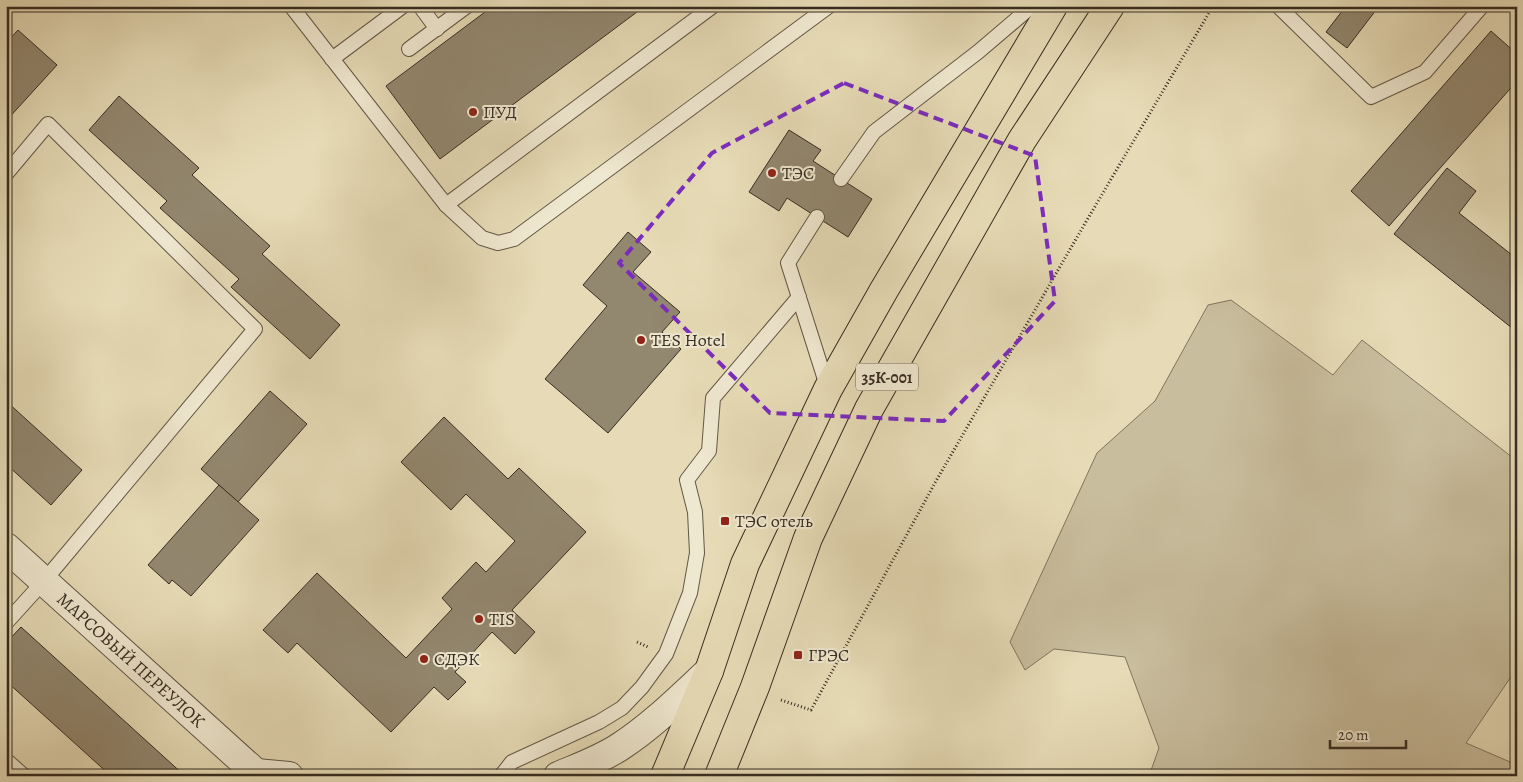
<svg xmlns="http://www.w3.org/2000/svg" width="1523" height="782" viewBox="0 0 1523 782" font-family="Alegreya,serif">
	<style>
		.green { fill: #c8bd9d; stroke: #807560 }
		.building { fill: #92876f; stroke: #372d22 }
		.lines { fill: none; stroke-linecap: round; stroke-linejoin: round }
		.lane-casing { stroke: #635847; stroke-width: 16 }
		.street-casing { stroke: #635847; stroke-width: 30 }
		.primary-casing { stroke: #372d22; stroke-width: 30 }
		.path { stroke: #372d22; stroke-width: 3; stroke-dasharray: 1 2.5; stroke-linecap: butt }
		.lane { stroke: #efe8d0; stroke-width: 14 }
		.street { stroke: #efe8d0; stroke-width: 28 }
		.primary { stroke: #e6dbb6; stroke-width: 28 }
		.marked { fill: none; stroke: #7b2cbf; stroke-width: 4; stroke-dasharray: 10 6; stroke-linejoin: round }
		.poi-dot { fill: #8f2418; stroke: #efe8d0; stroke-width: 2 }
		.labels { text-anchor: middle; stroke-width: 4; stroke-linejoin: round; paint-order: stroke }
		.shield { fill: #efe8d0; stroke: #6e6556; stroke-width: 1 }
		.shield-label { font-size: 16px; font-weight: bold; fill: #372d22 }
		.poi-label { font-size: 18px; fill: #372d22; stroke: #efe8d0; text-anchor: start }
		.street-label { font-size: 18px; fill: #372d22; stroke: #efe8d0 }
	</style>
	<rect width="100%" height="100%" fill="#e6dbb6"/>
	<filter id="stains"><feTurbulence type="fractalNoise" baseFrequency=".004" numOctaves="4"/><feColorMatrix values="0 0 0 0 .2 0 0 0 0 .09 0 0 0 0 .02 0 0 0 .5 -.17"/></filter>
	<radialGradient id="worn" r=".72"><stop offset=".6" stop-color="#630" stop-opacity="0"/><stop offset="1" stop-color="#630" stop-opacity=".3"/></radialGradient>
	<polygon class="green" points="1231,300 1333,375 1362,340 1517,461 1517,668 1466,743 1517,765 1517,776 1149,776 1159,748 1125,657 1054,649 1025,670 1010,642 1097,453 1155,401 1208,305"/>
	<g class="building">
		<polygon points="493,6 645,6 440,159 386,86"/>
		<polygon points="1346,6 1371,6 1376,10 1347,48 1326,32"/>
		<polygon points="18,30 57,65 6,121 6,43"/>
		<polygon points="1491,31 1517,54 1517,81 1389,226 1351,191"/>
		<polygon points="119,96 199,168 192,175 270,246 262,254 340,325 310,359 231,287 239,279 160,208 167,201 89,130"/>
		<polygon points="789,130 821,150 813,161 872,199 848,237 787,198 779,211 749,192"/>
		<polygon points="1447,168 1476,191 1459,213 1517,259 1517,332 1394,234"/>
		<polygon points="628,232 651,252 633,272 680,312 662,332 681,349 608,433 545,379 607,306 583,285"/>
		<polygon points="270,391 307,424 238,502 201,469"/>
		<polygon points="6,401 82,470 51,505 6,464"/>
		<polygon points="444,417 508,479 519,468 586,532 512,610 535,632 515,654 492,632 455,672 466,682 448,700 434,687 391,732 297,643 288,653 263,630 317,573 406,658 452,609 442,598 476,562 486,572 515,541 466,494 451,510 401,462"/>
		<polygon points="219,485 259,520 191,596 172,580 169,584 148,565"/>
		<polygon points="21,627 185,776 111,776 6,681 6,643"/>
	</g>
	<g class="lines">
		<defs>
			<g id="lane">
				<polyline points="291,6 446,205 482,238 498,243 514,239 829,6"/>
				<polyline points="420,6 437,29"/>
				<polyline points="1278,6 1371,97 1425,72 1482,6"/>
				<polyline points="409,49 467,6"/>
				<polyline points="332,59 403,6"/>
				<polyline points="6,174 48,124 255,329 44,581 6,623"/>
				<polyline points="841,179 874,132 978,52 1032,6"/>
				<polyline points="446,205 713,6"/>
				<polyline points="817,217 788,263 828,389"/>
				<polyline points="6,760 24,776"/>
				<polyline points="501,776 512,762 599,722 622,708 642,687 666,654 690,593 697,553 695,512 687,480 709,451 713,398 799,297"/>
			</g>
			<g id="street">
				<polyline points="6,547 256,773"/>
				<polyline points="256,773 289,776"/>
				<path d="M558 776C579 767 602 759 621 746 653 725 681 697 709 671"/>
			</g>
			<g id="primary">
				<polyline points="665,776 709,671 745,564 828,389 884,290 1053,6"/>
				<polyline points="719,776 755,687 808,538 869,409 1022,140 1110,6"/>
			</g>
		</defs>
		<use href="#lane" class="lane-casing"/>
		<use href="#street" class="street-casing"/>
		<use href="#primary" class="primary-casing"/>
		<g class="path">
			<polyline points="637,642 648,647"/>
			<polyline points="781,700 811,710 936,481 1087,220 1213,6"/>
		</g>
		<use href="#lane" class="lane"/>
		<use href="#street" class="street"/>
		<use href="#primary" class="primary"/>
	</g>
	<path class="marked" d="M844 83 1035 156 1055 301 944 421 770 413 619 263 712 153Z"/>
	<g class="poi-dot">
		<circle cx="473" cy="112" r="5"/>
		<circle cx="772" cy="173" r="5"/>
		<circle cx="641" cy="340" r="5"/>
		<rect x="720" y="516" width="10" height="10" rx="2.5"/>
		<circle cx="479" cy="619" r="5"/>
		<rect x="793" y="650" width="10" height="10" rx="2.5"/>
		<circle cx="424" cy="659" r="5"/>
	</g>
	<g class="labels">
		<rect class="shield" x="856" y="363.5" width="62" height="27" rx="4"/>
		<g class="shield-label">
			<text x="887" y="383">35К-001</text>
		</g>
		<g class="poi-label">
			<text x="483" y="118">ПУД</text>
			<text x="782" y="179">ТЭС</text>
			<text x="651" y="346">TES Hotel</text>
			<text x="735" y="527">ТЭС отель</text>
			<text x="489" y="625">TIS</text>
			<text x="808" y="661">ГРЭС</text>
			<text x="434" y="665">СДЭК</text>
		</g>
		<g class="street-label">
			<text transform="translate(131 660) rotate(42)" y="6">МАРСОВЫЙ ПЕРЕУЛОК</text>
		</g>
	</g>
	<rect width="1523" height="782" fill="none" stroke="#e6dbb6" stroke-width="25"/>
	<rect x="8" y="8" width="1508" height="767" fill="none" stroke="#372d22" stroke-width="2.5"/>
	<rect x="12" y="12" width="1498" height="757" fill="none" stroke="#372d22"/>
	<path d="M1330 740v8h76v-8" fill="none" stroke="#372d22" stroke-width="2.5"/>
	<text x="1338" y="740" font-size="15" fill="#372d22" stroke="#efe8d0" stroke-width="4" paint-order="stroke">20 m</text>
	<rect width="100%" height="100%" filter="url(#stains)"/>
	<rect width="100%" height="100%" fill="url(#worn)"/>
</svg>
